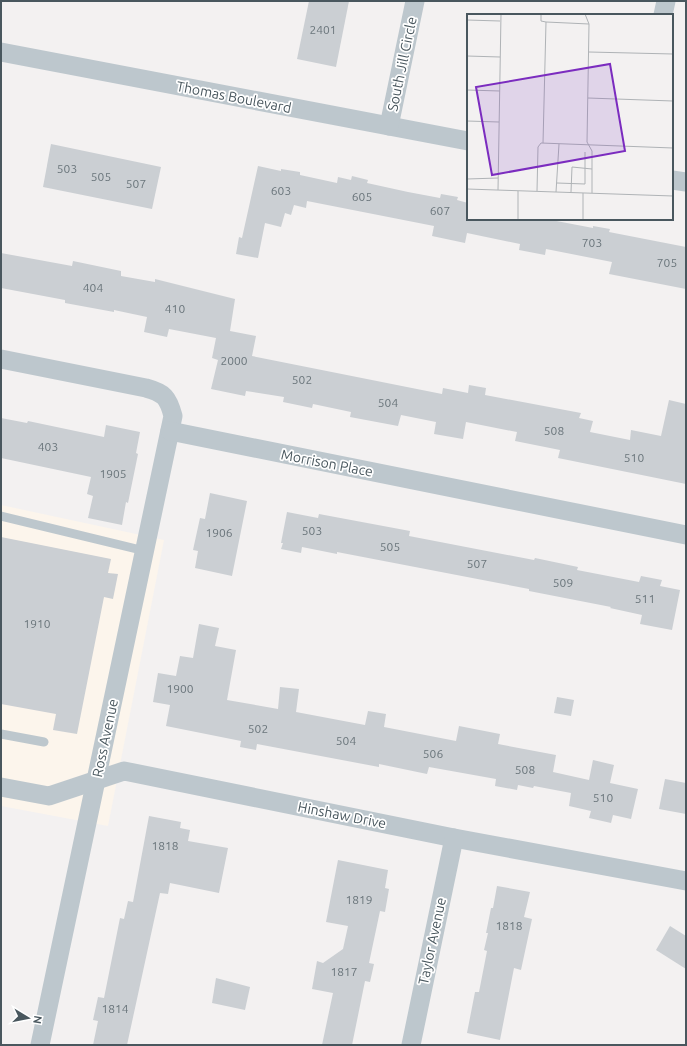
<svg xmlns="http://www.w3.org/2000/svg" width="687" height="1046" viewBox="0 0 687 1046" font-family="Ubuntu,sans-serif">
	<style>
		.commercial { fill: #fcf5ec }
		.building { fill: #cbcfd3 }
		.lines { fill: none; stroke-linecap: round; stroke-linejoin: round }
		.service { stroke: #bdc7cd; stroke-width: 9 }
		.minor { stroke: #bdc7cd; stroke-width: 19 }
		.labels { text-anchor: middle; stroke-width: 3.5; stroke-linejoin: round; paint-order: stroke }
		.number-label { font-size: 12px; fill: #6a757b }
		.street-label { font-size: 14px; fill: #49575e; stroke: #fff }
		.inset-road { fill: none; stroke: #afb3b6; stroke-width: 1 }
		.view { fill: #7b2cbf; fill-opacity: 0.15; stroke: #7b2cbf; stroke-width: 2 }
		.inset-edge { fill: none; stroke: #49575e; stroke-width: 2 }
	</style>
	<rect width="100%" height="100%" fill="#f3f1f1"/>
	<polygon class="commercial" points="1,505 164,540 108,826 1,806"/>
	<g class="building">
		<polygon points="309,1 349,1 336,67 297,59"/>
		<polygon points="51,144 161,167 152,209 43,187"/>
		<polygon points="258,166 281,171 281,169 300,172 300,175 337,183 338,177 351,180 352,176 368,180 367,183 408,192 440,198 441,194 458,197 457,200 468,203 468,219 546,219 593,228 593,226 610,229 609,232 686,247 686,289 609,274 612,262 546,249 545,255 519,250 520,244 467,233 465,243 432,236 434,226 307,201 306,208 294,205 291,215 285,213 281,227 265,223 258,258 236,254 239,237 242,238"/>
		<polygon points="1,253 72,266 73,261 121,271 121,276 155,282 155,279 235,299 230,331 256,336 252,356 442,394 443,388 468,393 469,385 486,388 485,395 581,413 579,418 593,421 590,432 630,440 631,430 661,436 669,400 686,404 686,484 558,458 560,450 515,441 517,432 466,422 463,439 434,434 436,422 401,415 398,426 350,417 351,412 313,404 312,408 283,402 284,397 246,391 245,396 211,389 218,360 212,358 216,338 169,329 167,337 144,332 147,317 114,310 114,312 65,303 65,300 1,288"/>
		<polygon points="1,418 27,423 28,421 104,437 106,425 140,432 136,453 138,454 128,503 126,502 122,525 88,518 93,496 87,494 91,477 1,458"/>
		<polygon points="210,493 247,501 232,576 195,568 198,551 193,550 200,518 205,519"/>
		<polygon points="287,512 318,518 319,514 410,531 409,536 534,560 535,558 578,567 577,570 639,582 641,576 662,580 660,586 680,590 672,630 640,624 642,615 610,608 611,607 529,591 529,589 337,552 337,554 302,547 301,553 281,549 283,543 281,543"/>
		<polygon points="1,537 111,559 108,573 118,574 113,599 104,597 77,734 53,730 56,714 1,704"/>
		<polygon points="199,624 219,628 215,646 236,650 227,700 278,709 280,687 299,689 296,712 365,725 368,711 386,714 384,727 456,741 459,726 500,734 498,744 556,755 553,772 589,780 593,760 614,765 610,783 638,789 631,819 613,815 611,823 589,818 591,811 569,806 571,793 534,786 533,788 518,785 517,790 495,786 496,779 429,767 427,774 379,764 379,767 257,744 256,750 240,747 241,741 166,726 170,705 153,702 158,673 176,676 180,656 193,658"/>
		<polygon points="557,697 574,700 571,716 554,713"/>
		<polygon points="665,779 686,783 686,814 659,809"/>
		<polygon points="149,816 181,822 180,828 190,830 188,841 228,848 219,893 170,883 168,894 160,893 127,1045 93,1045 98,1021 93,1020 98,997 104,998 120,918 124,919 128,901 133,902"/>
		<polygon points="338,860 388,870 385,888 389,889 385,912 380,911 369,963 374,964 370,982 365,981 352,1045 322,1045 333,993 312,989 317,961 323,963 343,949 348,926 326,922"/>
		<polygon points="497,886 530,892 524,917 532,919 521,970 514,968 500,1040 467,1033 475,992 479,992 487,951 484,950 488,933 486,933 491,908 493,908"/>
		<polygon points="670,926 686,936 686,969 656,950"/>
		<polygon points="216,978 250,987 245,1010 212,1003"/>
	</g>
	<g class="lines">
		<g class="service">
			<polyline points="1,516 145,551"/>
			<polyline points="1,734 44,742"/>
		</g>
		<g class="minor">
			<polyline points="663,15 666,1"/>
			<polyline points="1,52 468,141"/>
			<polyline points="389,126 415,1"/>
			<polyline points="672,180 686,182"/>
			<path d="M1 359 146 388C164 393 168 397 173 416L40 1045"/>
			<polyline points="170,431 686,535"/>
			<polyline points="1,787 49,796 124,771 454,838 686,881"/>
			<polyline points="411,1045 454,838"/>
		</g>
	</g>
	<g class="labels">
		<g class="number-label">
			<text x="323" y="34">2401</text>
			<text x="67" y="173">503</text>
			<text x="101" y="181">505</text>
			<text x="136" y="188">507</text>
			<text x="281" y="195">603</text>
			<text x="362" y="201">605</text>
			<text x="440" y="215">607</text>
			<text x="592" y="247">703</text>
			<text x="667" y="267">705</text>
			<text x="93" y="292">404</text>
			<text x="175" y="313">410</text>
			<text x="234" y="365">2000</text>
			<text x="302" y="384">502</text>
			<text x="388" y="407">504</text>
			<text x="554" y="435">508</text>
			<text x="48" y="451">403</text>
			<text x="634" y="462">510</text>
			<text x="113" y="478">1905</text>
			<text x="312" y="535">503</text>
			<text x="219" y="537">1906</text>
			<text x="390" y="551">505</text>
			<text x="477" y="568">507</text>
			<text x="563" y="587">509</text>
			<text x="645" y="603">511</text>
			<text x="37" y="628">1910</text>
			<text x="180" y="693">1900</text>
			<text x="258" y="733">502</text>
			<text x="346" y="745">504</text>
			<text x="433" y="758">506</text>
			<text x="525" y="774">508</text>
			<text x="603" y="802">510</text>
			<text x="165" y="850">1818</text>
			<text x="359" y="904">1819</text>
			<text x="509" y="930">1818</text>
			<text x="344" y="976">1817</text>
			<text x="115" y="1013">1814</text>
		</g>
		<g class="street-label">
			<text transform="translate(402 64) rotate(-78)" y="5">South Jill Circle</text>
			<text transform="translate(234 97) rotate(11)" y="5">Thomas Boulevard</text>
			<text transform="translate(327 463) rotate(11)" y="5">Morrison Place</text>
			<text transform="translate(105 738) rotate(-78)" y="5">Ross Avenue</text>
			<text transform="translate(342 815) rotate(11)" y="5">Hinshaw Drive</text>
			<text transform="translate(432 941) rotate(-78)" y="5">Taylor Avenue</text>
		</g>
	</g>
	<g transform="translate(467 14)">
		<rect width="206" height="206" fill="#f3f1f1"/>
		<path class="inset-road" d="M74 0V7L79 8 76 129M118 0 122 10 120 128 125 137V179M0 6 33 7M79 8 122 10M122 38 206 40M0 42 33 43M0 76 33 77M121 84 206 87M0 107 32 108M0 165 31 164M90 169 118 170V138M0 175 206 182M31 176 34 0M70 177 71 133 74 129 206 134M89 178 92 130M104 178 105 153 125 155M51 206V177M116 206V179"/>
		<path class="view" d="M143 50 158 137 25 161 9 73Z"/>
		<rect width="206" height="206" class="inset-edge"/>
	</g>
	<rect width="687" height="1046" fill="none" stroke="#49575e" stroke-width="4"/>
	<g transform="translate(28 1018) rotate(100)" stroke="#ffffff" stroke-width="3" paint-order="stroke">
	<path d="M0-3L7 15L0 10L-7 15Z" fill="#49575e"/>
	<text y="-6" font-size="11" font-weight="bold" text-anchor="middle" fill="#49575e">N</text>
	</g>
</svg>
